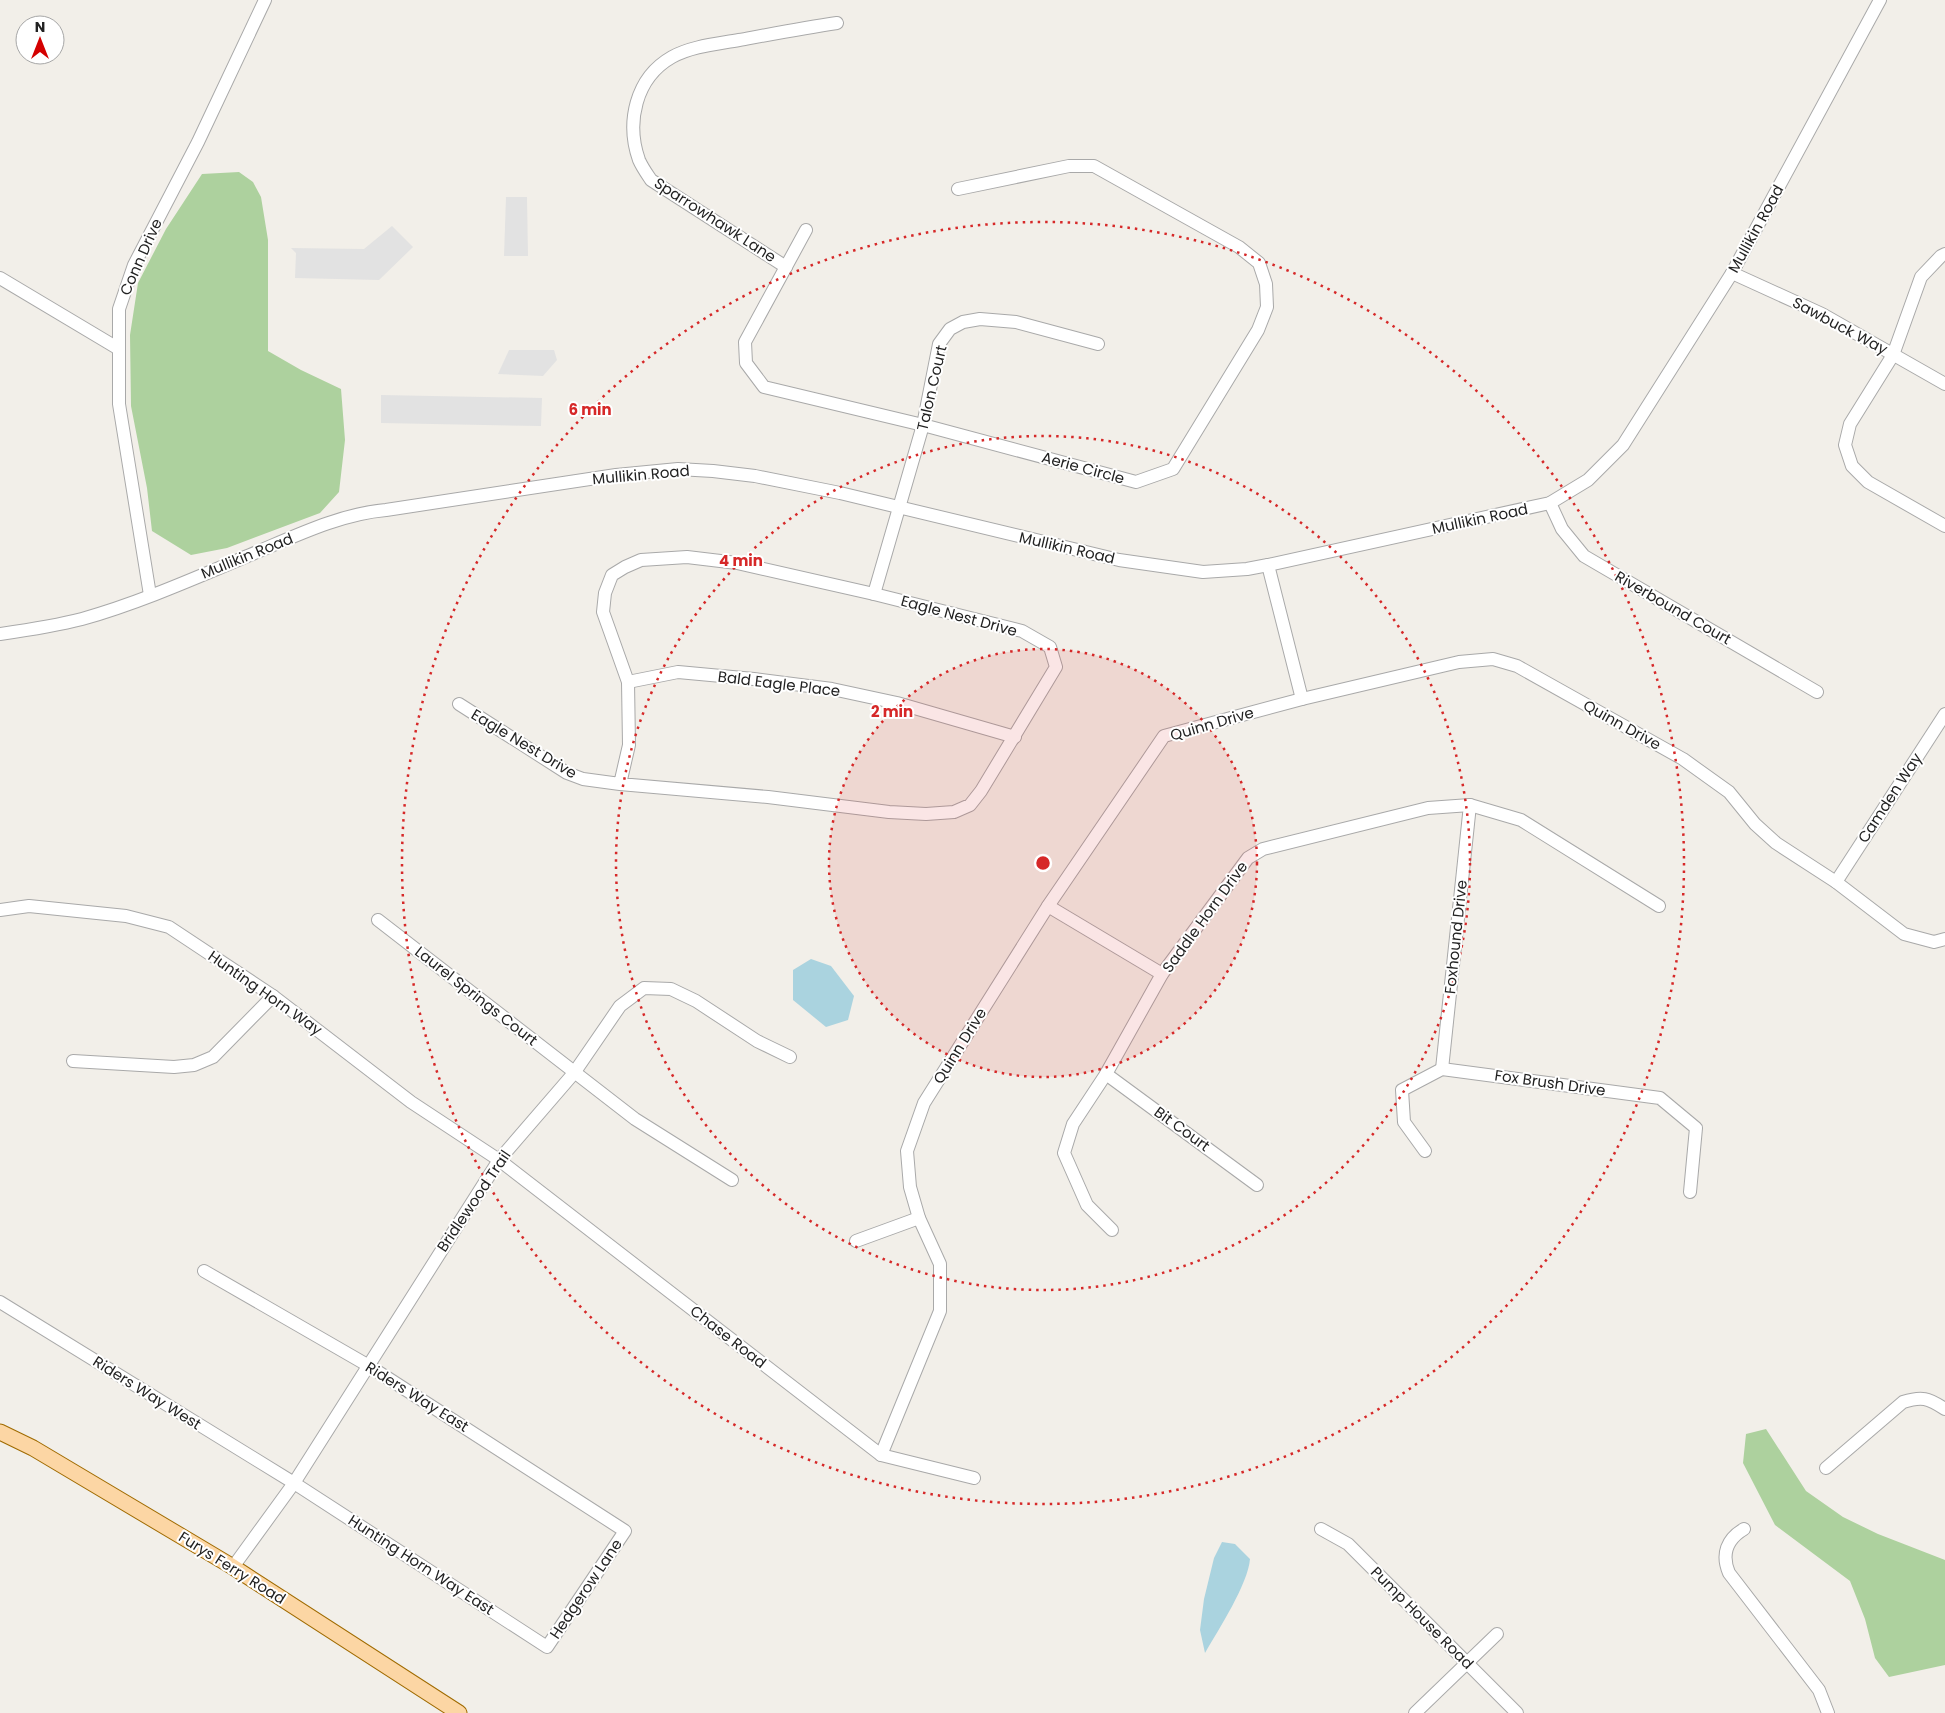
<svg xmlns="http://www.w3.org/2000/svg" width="1945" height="1713" viewBox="0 0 1945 1713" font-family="Poppins,sans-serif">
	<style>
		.forest { fill: #add19e }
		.parking { fill: #e2e2e2 }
		.water { fill: #aad3df }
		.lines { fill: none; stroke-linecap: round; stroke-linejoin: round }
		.minor-casing { stroke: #a9a9a9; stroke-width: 14 }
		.major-casing { stroke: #a06b00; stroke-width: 17 }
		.minor { stroke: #fff; stroke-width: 12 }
		.major { stroke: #fcd6a4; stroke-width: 15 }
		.ring { fill: none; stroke: #d62828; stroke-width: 2.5; stroke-dasharray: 2.5 5 }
		.labels { text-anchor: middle; stroke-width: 4; stroke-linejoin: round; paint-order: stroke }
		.street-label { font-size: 15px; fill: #222; stroke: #fff }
		.centre { fill: #d62828; stroke: #fff; stroke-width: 2.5 }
		.ring-label { font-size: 15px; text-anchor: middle; font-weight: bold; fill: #d62828; stroke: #fff; stroke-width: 4; stroke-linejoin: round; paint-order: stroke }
	</style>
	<rect width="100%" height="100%" fill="#f2efe9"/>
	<g class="forest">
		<polygon points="239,172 253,182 261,197 268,240 268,351 301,370 341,389 345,440 339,492 320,513 227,548 191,555 152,531 147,488 131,406 130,335 138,283 166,229 202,174"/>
		<polygon points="1766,1429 1806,1491 1843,1517 1878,1534 1945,1560 1945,1665 1889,1677 1875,1658 1865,1619 1850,1581 1775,1525 1743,1463 1746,1434"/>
	</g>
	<g class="parking">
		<polygon points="506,197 527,197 528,256 504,256"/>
		<polygon points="392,226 413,247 379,280 295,278 296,253 291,248 364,249"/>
		<polygon points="509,350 554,350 557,360 543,376 498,374"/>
		<polygon points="381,395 542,398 541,426 381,423"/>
	</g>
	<g class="water">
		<polygon points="811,959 831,966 854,996 848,1020 826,1027 793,1000 793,970"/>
		<path d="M1222 1542 1235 1544 1250 1559C1248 1584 1219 1629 1205 1653L1200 1630 1204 1599 1214 1558Z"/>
	</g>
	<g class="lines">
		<defs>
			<g id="minor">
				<polyline points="806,230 745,342 746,363 764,387 923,425 1136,482 1173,469 1258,330 1267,307 1266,284 1259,263 1239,247 1094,166 1069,166 958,189"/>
				<polyline points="1945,254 1941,256 1921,277 1893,355 1850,424 1845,445 1852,466 1868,482 1945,526"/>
				<path d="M786 267 651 180C647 174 642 167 639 160 626 123 635 78 672 57 692 46 717 44 739 40 772 34 804 28 837 23"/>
				<polyline points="1732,273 1822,314 1945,384"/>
				<polyline points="0,278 119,349"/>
				<polyline points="1550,503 1562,529 1584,556 1817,692"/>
				<polyline points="1268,565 1302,699"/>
				<polyline points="874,594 923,425 939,344 950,329 963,322 980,319 1016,322 1098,344"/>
				<polyline points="150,595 119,404 119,309 134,265 198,142 265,0"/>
				<path d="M0 634C28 630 55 626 82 619 139 603 195 578 250 555 293 537 339 514 386 510L616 475 678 469 713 471 755 476 840 493 1119 560 1203 572 1247 569 1268 565 1550 503 1588 480 1623 445 1732 273 1880 0"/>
				<polyline points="628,682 678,672 754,679 832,689 897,703 1015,737"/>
				<polyline points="459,704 567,773 583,779 620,784 768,797 889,812 926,814 954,812 970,805 981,791 1056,667 1050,647 1022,631 874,594 737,563 687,557 641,560 625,567 612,575 605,593 603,612 628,682 629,745 620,784"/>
				<polyline points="1836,882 1945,714"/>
				<polyline points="1048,906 1162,974"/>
				<polyline points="0,910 29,906 126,916 169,927 273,996 411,1102 499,1160 881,1455 974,1478"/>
				<polyline points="378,920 635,1119 732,1180"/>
				<polyline points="73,1061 174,1067 194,1065 213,1057 273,996"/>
				<polyline points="1442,1069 1470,805"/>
				<polyline points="1106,1074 1257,1185"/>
				<polyline points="1425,1151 1404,1122 1402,1090 1442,1069 1660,1098 1696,1128 1690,1192"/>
				<polyline points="1112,1230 1087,1205 1064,1153 1073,1124 1106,1074 1162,974 1248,858 1263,849 1428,808 1470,805 1521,820 1659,906"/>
				<polyline points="856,1241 919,1218"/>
				<polyline points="0,1302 294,1483 547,1647 625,1531 369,1366 204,1271"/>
				<polyline points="881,1455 940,1311 940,1264 919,1218 910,1187 907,1151 924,1103 1048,906 1164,736 1302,699 1459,662 1493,659 1517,666 1683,759 1729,792 1755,824 1776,843 1836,882 1904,934 1934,942 1945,939"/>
				<path d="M1826 1468 1903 1402C1922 1396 1928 1398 1945 1409"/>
				<polyline points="1321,1529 1348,1544 1517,1713"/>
				<path d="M1744 1529C1727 1539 1721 1554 1729 1573L1819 1690 1828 1713"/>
				<polyline points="233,1567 294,1483 499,1160 574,1073 620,1006 644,988 671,989 696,1001 757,1041 790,1057"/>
				<polyline points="1415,1713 1497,1634"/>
			</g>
			<polyline id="major" points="0,1432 33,1448 233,1567 459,1713"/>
		</defs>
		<use href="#minor" class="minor-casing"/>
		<use href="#major" class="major-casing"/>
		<use href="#minor" class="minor"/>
		<use href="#major" class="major"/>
	</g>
	<circle cx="1043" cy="863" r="214" fill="#d62828" fill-opacity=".12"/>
	<g class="ring">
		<circle cx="1043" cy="863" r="214"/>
		<circle cx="1043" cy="863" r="427"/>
		<circle cx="1043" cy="863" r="641"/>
	</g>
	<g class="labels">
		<g class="street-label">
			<text transform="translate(715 220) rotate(33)" y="5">Sparrowhawk Lane</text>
			<text transform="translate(1756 229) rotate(-61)" y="5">Mullikin Road</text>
			<text transform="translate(141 257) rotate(-66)" y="5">Conn Drive</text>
			<text transform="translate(1840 326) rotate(28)" y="5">Sawbuck Way</text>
			<text transform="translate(932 388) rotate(-77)" y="5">Talon Court</text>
			<text transform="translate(1083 468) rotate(15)" y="5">Aerie Circle</text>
			<text transform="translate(641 475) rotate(-5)" y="5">Mullikin Road</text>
			<text transform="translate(1480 519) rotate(-12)" y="5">Mullikin Road</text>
			<text transform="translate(1067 548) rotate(13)" y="5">Mullikin Road</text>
			<text transform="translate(247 556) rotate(-22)" y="5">Mullikin Road</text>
			<text transform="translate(1673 608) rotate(30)" y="5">Riverbound Court</text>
			<text transform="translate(959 616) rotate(15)" y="5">Eagle Nest Drive</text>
			<text transform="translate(779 684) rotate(7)" y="5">Bald Eagle Place</text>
			<text transform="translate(1212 724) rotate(-16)" y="5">Quinn Drive</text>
			<text transform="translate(1622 725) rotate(29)" y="5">Quinn Drive</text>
			<text transform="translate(524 744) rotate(31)" y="5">Eagle Nest Drive</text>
			<text transform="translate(1890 798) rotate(-57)" y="5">Camden Way</text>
			<text transform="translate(1205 917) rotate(-54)" y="5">Saddle Horn Drive</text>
			<text transform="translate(1456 937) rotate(-84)" y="5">Foxhound Drive</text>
			<text transform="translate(265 993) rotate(35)" y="5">Hunting Horn Way</text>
			<text transform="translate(476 996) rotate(38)" y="5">Laurel Springs Court</text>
			<text transform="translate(960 1046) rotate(-58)" y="5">Quinn Drive</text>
			<text transform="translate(1550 1083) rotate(8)" y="5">Fox Brush Drive</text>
			<text transform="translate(1182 1129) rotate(36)" y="5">Bit Court</text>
			<text transform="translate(474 1201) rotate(-56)" y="5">Bridlewood Trail</text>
			<text transform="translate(728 1337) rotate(38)" y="5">Chase Road</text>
			<text transform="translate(147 1393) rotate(32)" y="5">Riders Way West</text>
			<text transform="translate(417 1397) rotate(32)" y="5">Riders Way East</text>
			<text transform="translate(421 1565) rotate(33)" y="5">Hunting Horn Way East</text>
			<text transform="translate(232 1568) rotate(32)" y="5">Furys Ferry Road</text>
			<text transform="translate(586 1589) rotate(-56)" y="5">Hedgerow Lane</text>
			<text transform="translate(1422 1618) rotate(45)" y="5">Pump House Road</text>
		</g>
	</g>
	<circle cx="1043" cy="863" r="8" class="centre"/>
	<g class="ring-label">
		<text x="590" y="415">6 min</text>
		<text x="741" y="566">4 min</text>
		<text x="892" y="717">2 min</text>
	</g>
	<g transform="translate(40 40)"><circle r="24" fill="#ffffff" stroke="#a7a7a7"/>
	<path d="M0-4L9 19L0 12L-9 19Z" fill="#d40000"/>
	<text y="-8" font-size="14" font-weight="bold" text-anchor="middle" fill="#222222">N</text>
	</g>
</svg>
